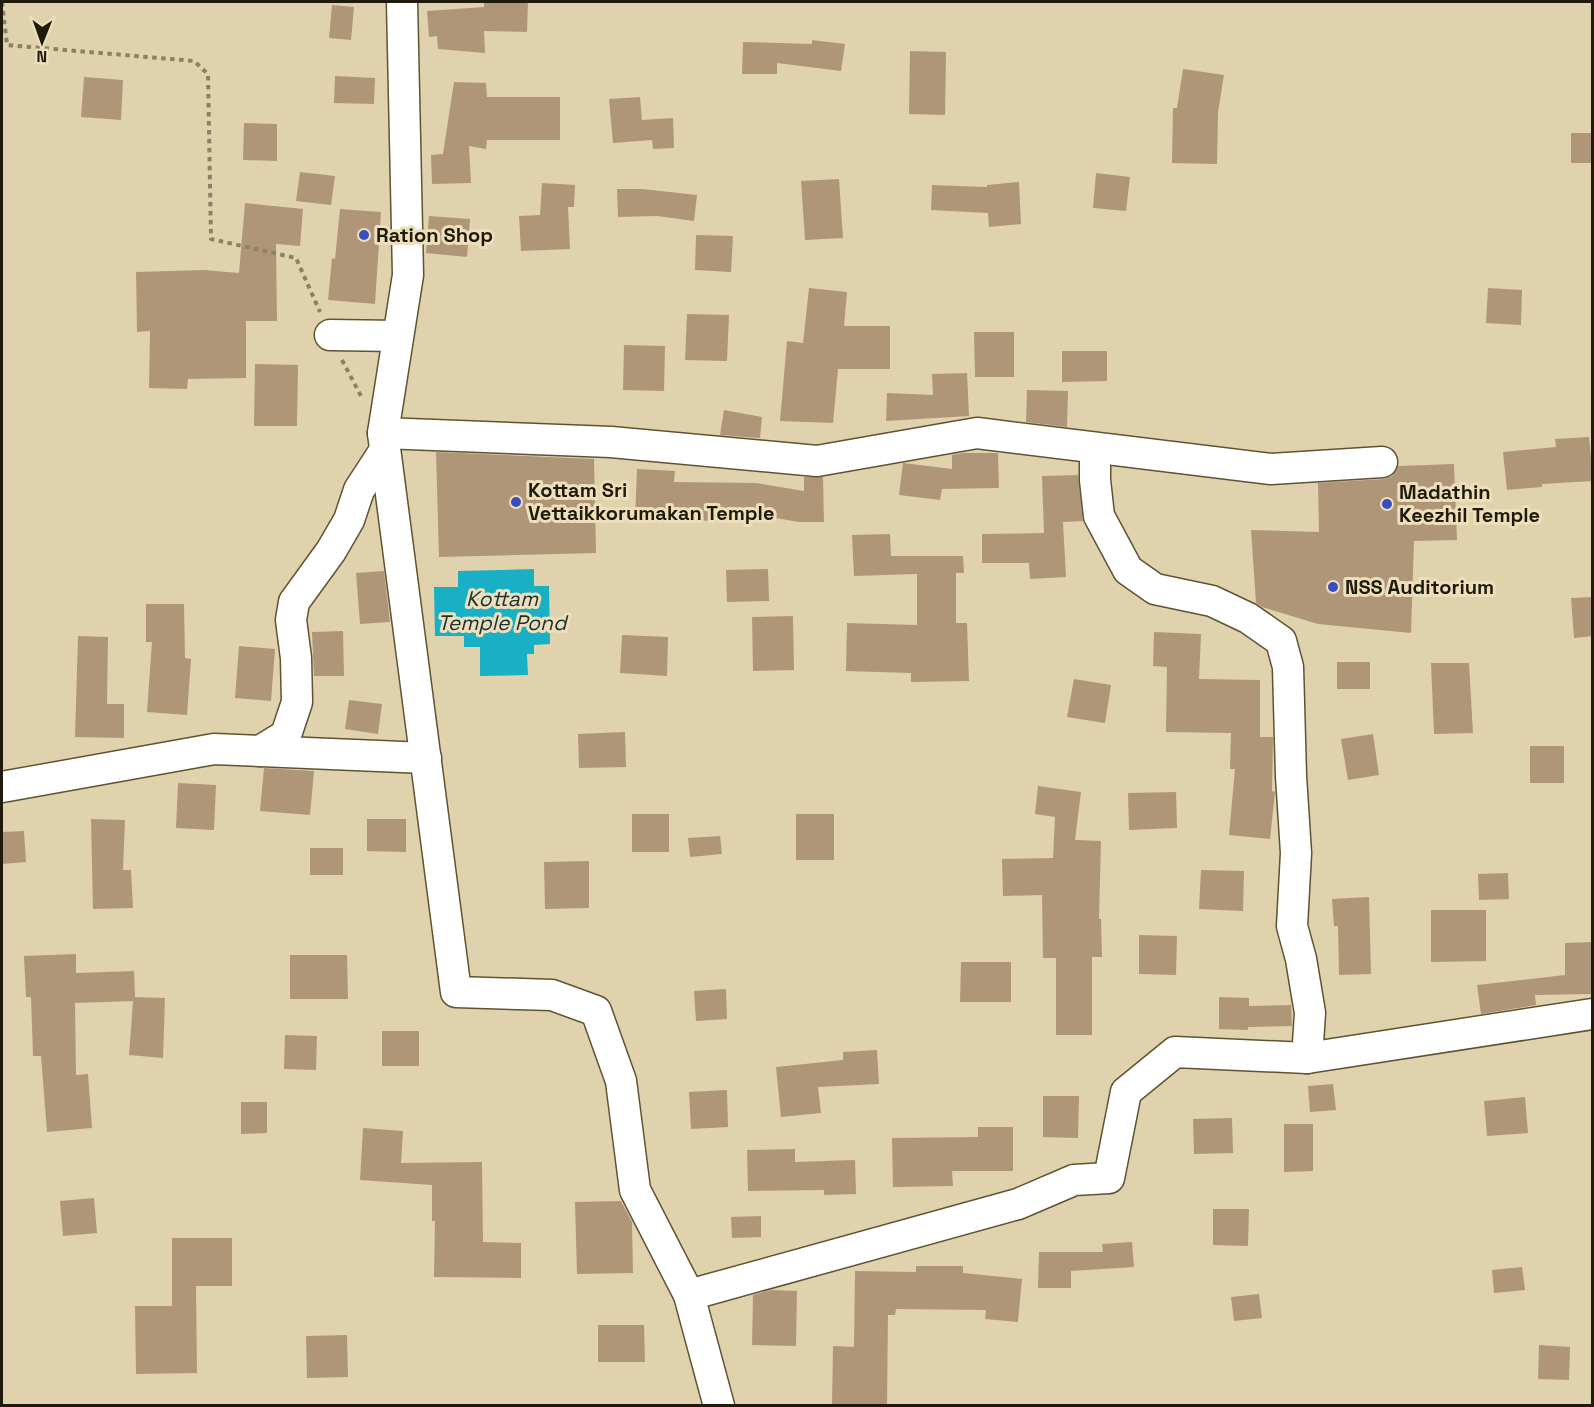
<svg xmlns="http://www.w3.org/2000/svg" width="1594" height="1407" viewBox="0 0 1594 1407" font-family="'Space Grotesk',sans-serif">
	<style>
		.water { fill: #19b0c5 }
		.building { fill: #b09678 }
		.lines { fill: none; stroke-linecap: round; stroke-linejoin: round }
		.minor-casing { stroke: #5f5332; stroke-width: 33 }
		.path { stroke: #8b8166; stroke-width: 4; stroke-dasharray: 4.5 4.5; stroke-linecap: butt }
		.minor { stroke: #fff; stroke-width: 30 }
		.poi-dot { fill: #394dc0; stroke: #eddfba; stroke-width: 2 }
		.labels { text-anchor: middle; stroke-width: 6; stroke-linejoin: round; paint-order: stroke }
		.poi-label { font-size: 20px; font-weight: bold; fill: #1f1a0c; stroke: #eddfba; text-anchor: start }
		.water-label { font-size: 21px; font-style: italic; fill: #193034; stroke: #eddfba }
	</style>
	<rect width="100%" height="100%" fill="#e0d2ad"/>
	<polygon class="water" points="534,569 534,586 549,586 550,644 534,645 534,654 527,654 528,675 480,676 480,647 464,647 464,636 435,636 434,587 458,587 458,571"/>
	<g class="building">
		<polygon points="484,2 528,2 527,32 484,31 485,53 438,49 437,36 429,37 427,11 484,7"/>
		<polygon points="332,5 354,7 351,40 329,38"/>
		<polygon points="812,40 845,44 841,71 777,63 777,74 742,74 743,42 812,44"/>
		<polygon points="910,51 946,52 945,115 909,114"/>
		<polygon points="1183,69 1224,75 1218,112 1217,164 1172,163 1173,108 1177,108"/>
		<polygon points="335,76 375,78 374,104 334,103"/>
		<polygon points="84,77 123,80 121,120 81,117"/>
		<polygon points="454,82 486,83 487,97 560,97 560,140 487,140 486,149 469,146 471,183 432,184 431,155 443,154"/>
		<polygon points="640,97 642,120 673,118 674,148 653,149 652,140 613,143 609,99"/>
		<polygon points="244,123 277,124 277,161 243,160"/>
		<rect x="1571" y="133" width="22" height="30"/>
		<polygon points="300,172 335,176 331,205 296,201"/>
		<polygon points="1096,173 1130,177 1126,211 1093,208"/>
		<polygon points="839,179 843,238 805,240 801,181"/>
		<polygon points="1019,182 1021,224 989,227 988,213 931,210 932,185 987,187 987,185"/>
		<polygon points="542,183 575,185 574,207 568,207 570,249 521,251 519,216 540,215"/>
		<polygon points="617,189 642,189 697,195 694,221 657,216 618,217"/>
		<polygon points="245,203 303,209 300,246 276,244 277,321 246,321 246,378 188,379 187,389 149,388 150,331 137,332 136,272 204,270 239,273"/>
		<polygon points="340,209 381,212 375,304 328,300 332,258 335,259"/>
		<polygon points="429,216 470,219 467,257 426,253"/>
		<polygon points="696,235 733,236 731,272 695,270"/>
		<polygon points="809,288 847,292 844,326 890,326 890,369 838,369 833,423 780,421 787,341 803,343"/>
		<polygon points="1488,288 1522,290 1521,325 1486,323"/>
		<polygon points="687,314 729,315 727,361 685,360"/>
		<polygon points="974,332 1014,332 1014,377 975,377"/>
		<polygon points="624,345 665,346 664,391 623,390"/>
		<polygon points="1062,351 1107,351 1107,381 1062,382"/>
		<polygon points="255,364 298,365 297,426 254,426"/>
		<polygon points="967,373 969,416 886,421 887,393 933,395 932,374"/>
		<polygon points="1027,390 1068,391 1067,427 1026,422"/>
		<polygon points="724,410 762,417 760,438 720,435"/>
		<polygon points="1589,437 1593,481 1542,484 1542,487 1507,490 1503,452 1556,447 1555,439"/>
		<polygon points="436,452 594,459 596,553 439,557"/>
		<polygon points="963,453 998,453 999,488 942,489 940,500 899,495 903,463 952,469 952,455"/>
		<polygon points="1454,464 1457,540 1414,541 1411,633 1318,624 1262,607 1256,603 1251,530 1319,532 1318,483 1384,479 1392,476 1398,466"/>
		<polygon points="637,469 675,471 674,482 756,483 804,491 804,477 823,477 824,522 799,522 727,510 727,521 673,520 672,523 635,522"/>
		<polygon points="1078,475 1083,521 1063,522 1066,577 1030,579 1029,563 982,563 982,534 1044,533 1042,476"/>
		<polygon points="890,534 891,556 963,556 964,573 956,573 956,623 967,623 969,681 911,682 911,673 846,671 847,623 917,625 917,574 854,576 852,535"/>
		<polygon points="768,569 769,601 727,602 726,570"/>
		<polygon points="384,571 390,622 360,624 356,573"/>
		<polygon points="1593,597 1593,636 1574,638 1571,598"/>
		<polygon points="146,604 184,604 185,658 191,659 187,715 147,712 152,642 146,642"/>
		<polygon points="793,616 794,670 753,671 752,617"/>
		<polygon points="343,631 344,676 314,676 312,632"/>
		<polygon points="1154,632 1201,634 1199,679 1260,680 1260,737 1273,737 1272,791 1275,792 1270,839 1229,835 1235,769 1230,769 1231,733 1166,732 1167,667 1153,666"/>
		<polygon points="622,635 668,637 667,676 620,673"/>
		<polygon points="78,636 108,637 107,704 124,704 124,738 75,737"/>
		<polygon points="239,646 275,649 271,701 235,698"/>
		<rect x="1337" y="662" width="33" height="27"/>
		<polygon points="1431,663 1469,663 1473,733 1434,734"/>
		<polygon points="1074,679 1111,685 1105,723 1067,717"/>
		<polygon points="349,700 382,704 378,734 345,729"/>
		<polygon points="625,732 626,767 579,768 578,734"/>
		<polygon points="1373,734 1379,775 1348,780 1341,739"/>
		<rect x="1530" y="746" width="34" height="37"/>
		<polygon points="264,768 314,771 310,815 260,811"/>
		<polygon points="178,783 216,785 214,830 176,828"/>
		<polygon points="1038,786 1081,792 1075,840 1101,841 1099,919 1101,919 1102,957 1092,957 1092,1035 1056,1035 1056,958 1043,958 1042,895 1003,896 1002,859 1053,858 1055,817 1035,814"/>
		<polygon points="1176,792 1177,828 1129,830 1128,793"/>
		<rect x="632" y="814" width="37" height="38"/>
		<rect x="796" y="814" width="38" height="46"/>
		<polygon points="91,819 125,820 123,870 131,870 133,908 93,909"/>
		<polygon points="367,819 406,819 406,852 367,851"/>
		<polygon points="24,831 26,862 2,864 2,832"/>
		<polygon points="720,836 722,854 690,857 688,838"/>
		<rect x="310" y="848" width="33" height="27"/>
		<polygon points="589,861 589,908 545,909 544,862"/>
		<polygon points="1201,870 1244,871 1243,911 1199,909"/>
		<polygon points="1508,873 1509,899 1479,900 1478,874"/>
		<polygon points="1369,897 1371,974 1339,975 1338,926 1334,926 1332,899"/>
		<polygon points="1431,910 1486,910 1486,961 1431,962"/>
		<polygon points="1139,935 1177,936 1176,975 1139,974"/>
		<polygon points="1593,942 1593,994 1535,995 1536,1005 1481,1014 1477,985 1565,975 1565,943"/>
		<polygon points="76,954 76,973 134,971 135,997 165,998 163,1058 129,1055 133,1001 75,1003 76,1075 88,1074 92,1128 47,1132 41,1056 33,1056 31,997 26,997 24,956"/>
		<polygon points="290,955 347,955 348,999 290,999"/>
		<polygon points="961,962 1011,962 1011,1002 960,1002"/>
		<polygon points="726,989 727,1019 696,1021 694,991"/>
		<polygon points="1219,997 1249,998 1249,1006 1291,1005 1292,1026 1248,1027 1248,1030 1219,1029"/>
		<rect x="382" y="1031" width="37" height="35"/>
		<polygon points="285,1035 317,1036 316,1070 284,1069"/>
		<polygon points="877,1050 879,1084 818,1087 821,1113 781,1117 776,1067 843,1060 843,1052"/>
		<polygon points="1333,1084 1336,1110 1310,1112 1308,1086"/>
		<polygon points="727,1090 728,1127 691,1129 689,1092"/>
		<polygon points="1043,1096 1079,1096 1078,1138 1043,1137"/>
		<polygon points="1525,1097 1528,1133 1487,1136 1484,1101"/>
		<polygon points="241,1102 267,1102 267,1133 241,1134"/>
		<polygon points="1232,1118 1233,1153 1194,1154 1193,1119"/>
		<polygon points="1284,1124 1313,1124 1313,1171 1284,1172"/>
		<polygon points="978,1127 1013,1127 1013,1171 952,1171 953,1186 893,1187 892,1138 978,1137"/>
		<polygon points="363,1128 403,1131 401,1163 482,1162 483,1242 521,1243 521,1278 434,1277 435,1221 432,1221 432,1185 360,1180"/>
		<polygon points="795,1149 795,1162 855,1160 856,1194 824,1195 824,1190 748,1191 747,1150"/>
		<polygon points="94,1198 97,1233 63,1236 60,1201"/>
		<polygon points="621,1201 632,1222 633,1273 577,1274 575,1202"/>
		<polygon points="1213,1209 1249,1209 1248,1246 1213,1245"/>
		<polygon points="761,1216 761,1237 732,1238 731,1217"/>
		<polygon points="172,1238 232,1238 232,1286 196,1286 197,1373 136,1374 135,1306 172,1306"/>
		<polygon points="1132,1242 1134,1267 1071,1271 1071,1288 1038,1288 1039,1252 1103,1252 1102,1244"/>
		<polygon points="916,1266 963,1266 963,1273 1022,1279 1018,1322 985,1319 986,1310 896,1309 895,1315 888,1315 887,1406 832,1406 833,1346 854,1347 855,1271 916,1272"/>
		<polygon points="1522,1267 1525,1290 1494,1293 1492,1270"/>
		<polygon points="771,1290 797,1291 796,1346 752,1345 753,1295"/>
		<polygon points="1259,1294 1262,1318 1234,1321 1231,1297"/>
		<polygon points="598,1325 644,1325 645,1362 598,1362"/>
		<polygon points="347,1335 348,1377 307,1378 306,1336"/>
		<polygon points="1539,1345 1570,1347 1569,1380 1538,1379"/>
	</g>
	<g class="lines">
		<defs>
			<g id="minor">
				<polyline points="402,2 408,275 383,433 456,992 552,995 596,1011 621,1081 635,1190 689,1295 719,1406"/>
				<polyline points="330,335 398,336"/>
				<polyline points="383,433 611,442 817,461 977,433 1271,469 1382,462"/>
				<polyline points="1095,448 1095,480 1099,516 1128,570 1155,589 1212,601 1248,618 1281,641 1288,667 1291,776 1296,853 1292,926 1301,959 1310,1013 1307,1058"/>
				<polyline points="260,751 286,735 297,702 296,658 291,620 294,602 331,551 349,520 359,490 385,450"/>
				<polyline points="2,787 214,749 426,758"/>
				<polyline points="689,1295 1018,1204 1074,1180 1109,1178 1126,1092 1175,1052 1307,1058 1592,1014"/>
			</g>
		</defs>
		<use href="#minor" class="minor-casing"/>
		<g class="path">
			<polyline points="2,2 7,45 194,61 208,74 211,239 296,258 320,312"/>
			<polyline points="342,360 361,396"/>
		</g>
		<use href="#minor" class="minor"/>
	</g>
	<g class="poi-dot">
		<circle cx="364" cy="235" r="6"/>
		<circle cx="516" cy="502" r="6"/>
		<circle cx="1387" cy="504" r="6"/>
		<circle cx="1333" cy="587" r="6"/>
	</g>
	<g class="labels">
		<g class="poi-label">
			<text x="376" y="242">Ration Shop</text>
			<text x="528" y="497">Kottam Sri<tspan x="528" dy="23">Vettaikkorumakan Temple</tspan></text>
			<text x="1399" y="499">Madathin<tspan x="1399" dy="23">Keezhil Temple</tspan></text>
			<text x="1345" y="594">NSS Auditorium</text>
		</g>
		<g class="water-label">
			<text x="502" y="606">Kottam<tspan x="502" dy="24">Temple Pond</tspan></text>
		</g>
	</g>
	<rect width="1594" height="1407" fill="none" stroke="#1f1a0c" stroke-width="6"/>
	<g transform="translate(42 42) rotate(181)" stroke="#eddfba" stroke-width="4.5" paint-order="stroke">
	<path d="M0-4.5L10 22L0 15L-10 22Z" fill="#1f1a0c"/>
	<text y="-9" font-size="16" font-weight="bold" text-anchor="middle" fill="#1f1a0c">N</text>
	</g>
</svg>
